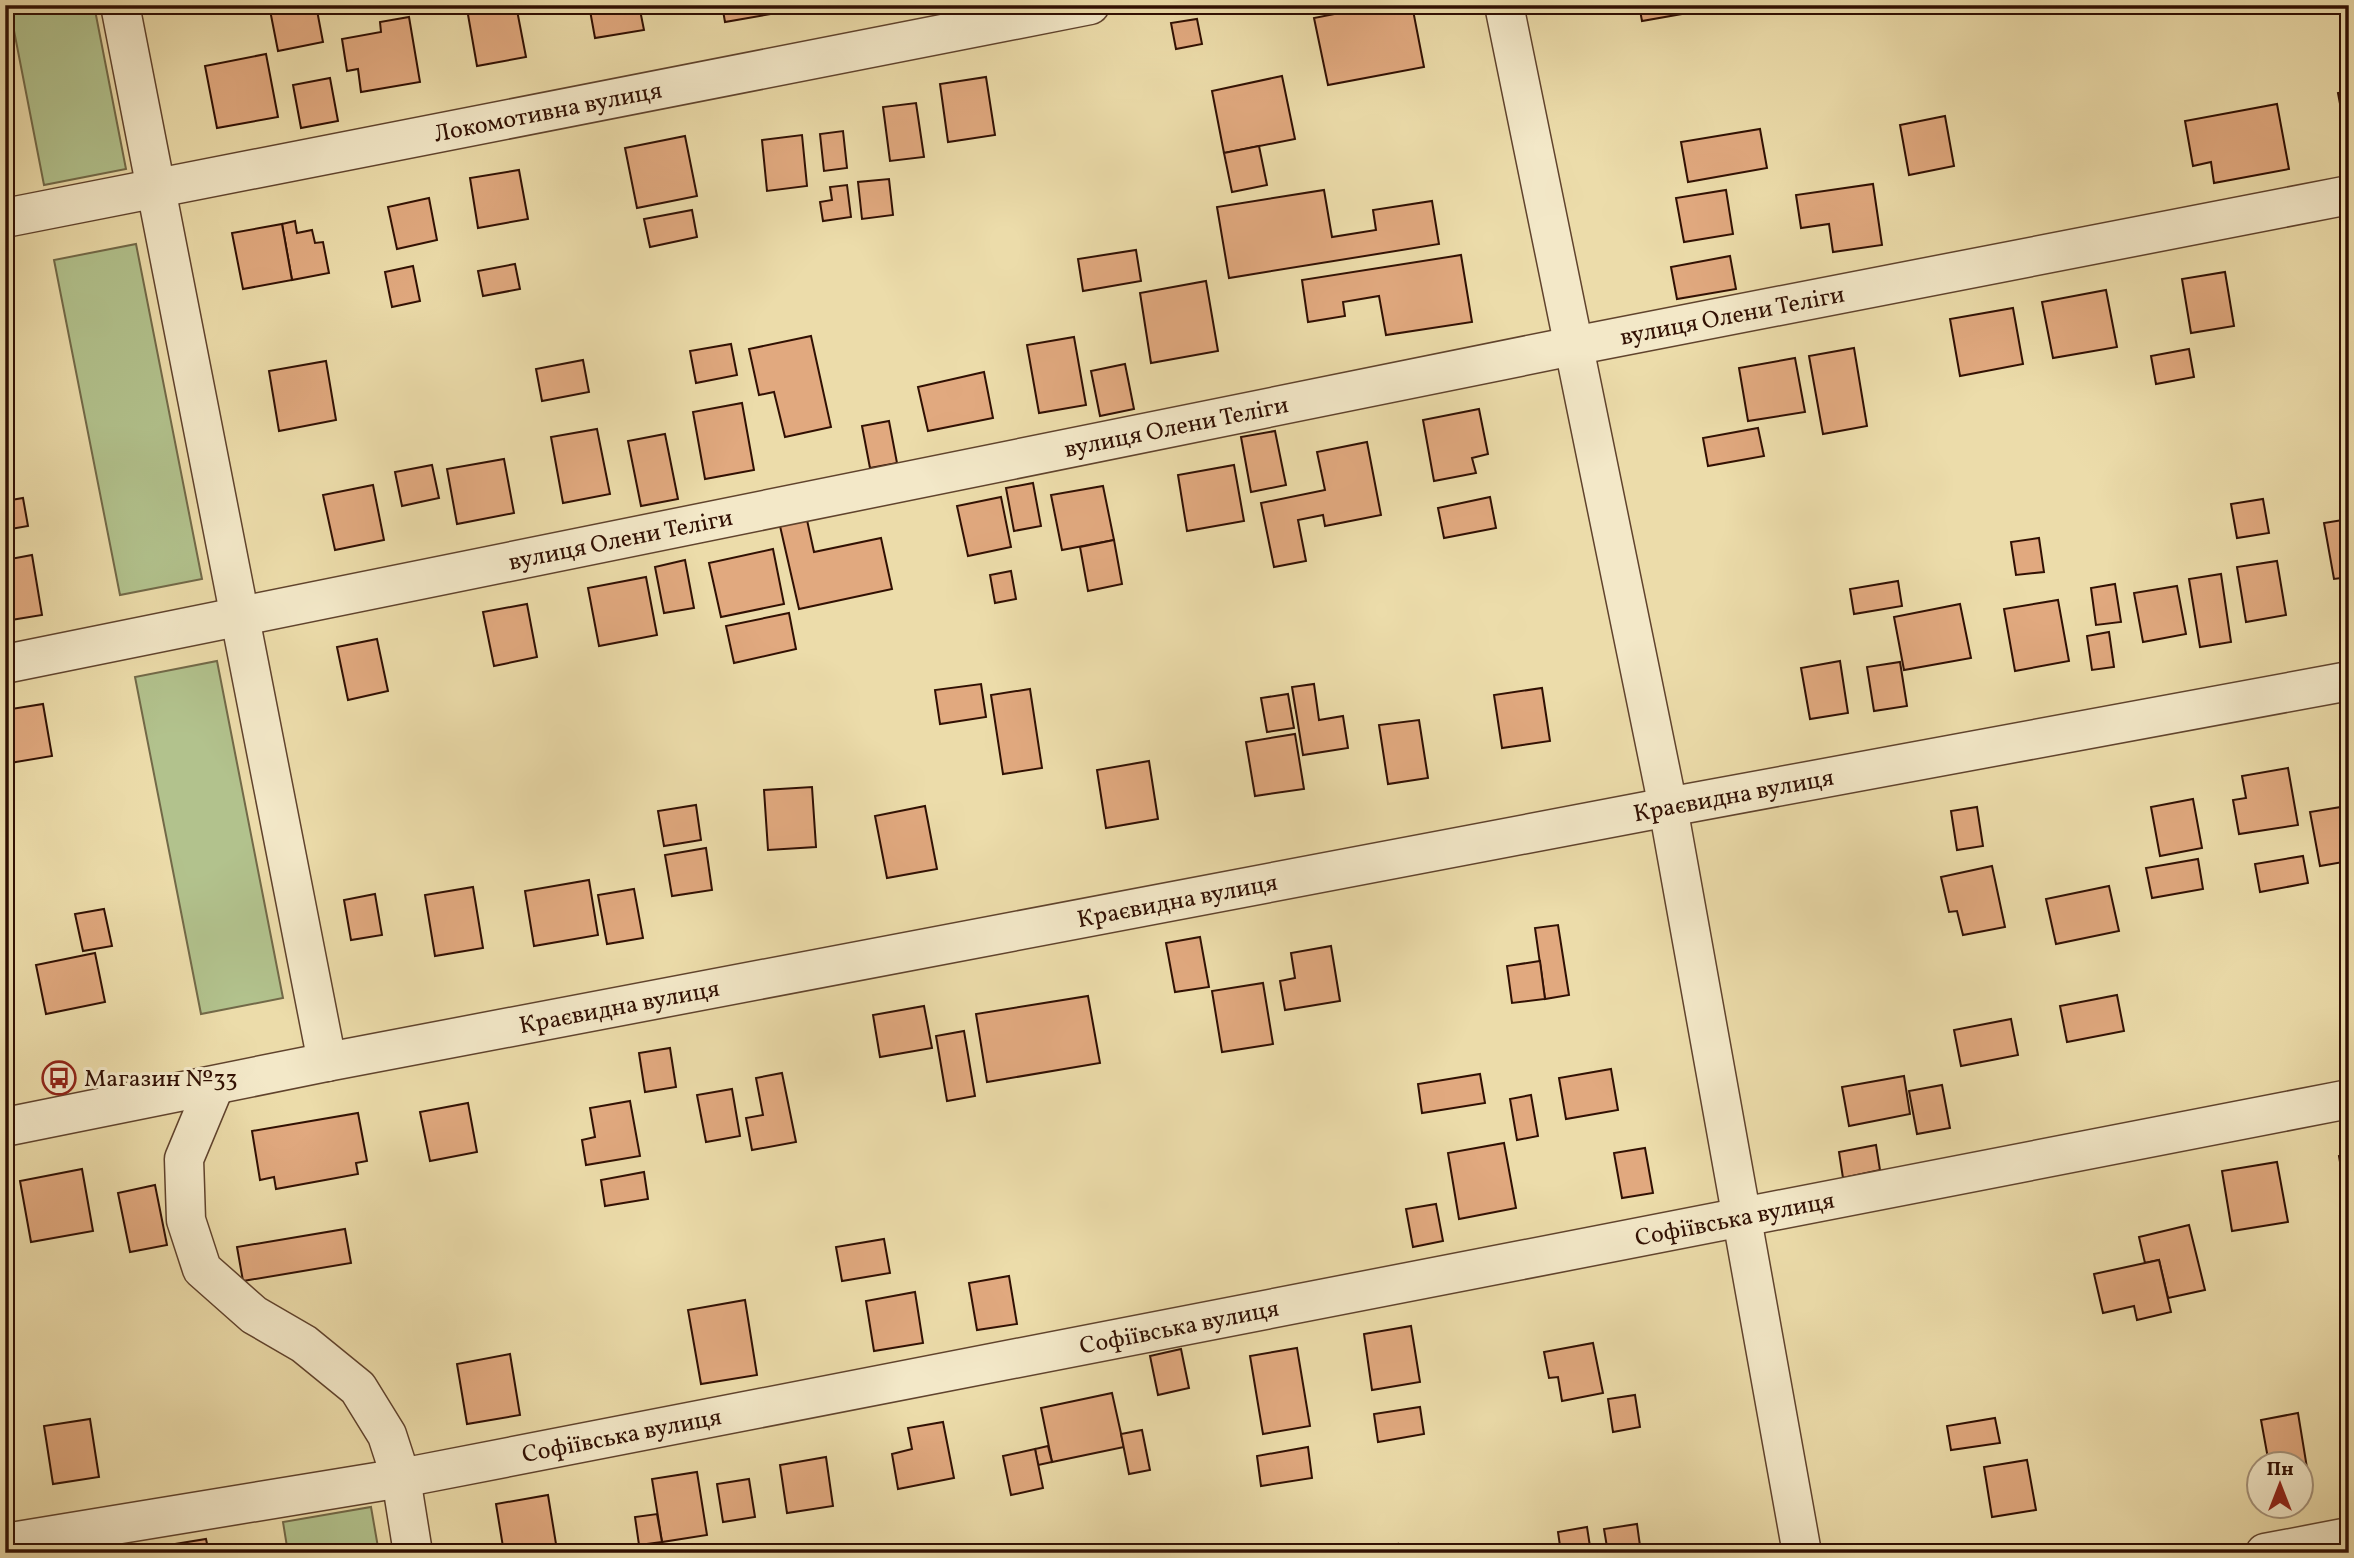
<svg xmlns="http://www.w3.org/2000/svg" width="2354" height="1558" viewBox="0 0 2354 1558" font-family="Vollkorn,serif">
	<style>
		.green { fill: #b2c28d; stroke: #726948; stroke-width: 2 }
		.building { fill: #e1a97f; stroke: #311003; stroke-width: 2 }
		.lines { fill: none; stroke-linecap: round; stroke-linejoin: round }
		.minor-casing { stroke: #60432d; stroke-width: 41 }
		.minor { stroke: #f3e8c8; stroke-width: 38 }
		.labels { text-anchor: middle; stroke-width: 6; stroke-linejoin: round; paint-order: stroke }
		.street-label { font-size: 24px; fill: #311003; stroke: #f3e8c8 }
		.poi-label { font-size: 24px; fill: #311003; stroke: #f3e8c8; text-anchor: start }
	</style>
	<rect width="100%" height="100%" fill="#ecdcaa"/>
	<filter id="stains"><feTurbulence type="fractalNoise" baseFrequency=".00286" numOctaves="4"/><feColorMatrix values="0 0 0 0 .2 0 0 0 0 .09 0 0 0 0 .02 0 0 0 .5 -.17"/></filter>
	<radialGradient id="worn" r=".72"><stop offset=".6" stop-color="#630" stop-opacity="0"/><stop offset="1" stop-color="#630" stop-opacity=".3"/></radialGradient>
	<g class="green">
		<polygon points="9,5 94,5 126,169 44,185"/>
		<polygon points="136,244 202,579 120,595 54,260"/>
		<polygon points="217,661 283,998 201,1014 135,677"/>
		<polygon points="371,1507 379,1553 288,1553 283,1522"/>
	</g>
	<g class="building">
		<polygon points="269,5 316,5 323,42 278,51"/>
		<polygon points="487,5 516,5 526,57 477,66 467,9"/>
		<polygon points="589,5 639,5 644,30 595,38"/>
		<polygon points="722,5 776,5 777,13 725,22"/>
		<polygon points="1380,5 1412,5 1424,67 1328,85 1314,18"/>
		<polygon points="1639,5 1733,5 1642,21"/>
		<polygon points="409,17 420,82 361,92 358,69 347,71 342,39 381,32 380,22"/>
		<polygon points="1197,19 1202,44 1176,49 1171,23"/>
		<polygon points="266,54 278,117 217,128 205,66"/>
		<polygon points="1282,76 1295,139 1224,153 1212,91"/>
		<polygon points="986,77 995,135 948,142 940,84"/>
		<polygon points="330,78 338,121 301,128 293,85"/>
		<polygon points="2349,91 2349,147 2348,147 2338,93"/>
		<polygon points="916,103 924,157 890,161 883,107"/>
		<polygon points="2277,104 2289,169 2214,183 2211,162 2193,166 2185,121"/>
		<polygon points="1945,116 1954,166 1909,175 1900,125"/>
		<polygon points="1760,129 1767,168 1688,182 1681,142"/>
		<polygon points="843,131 847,168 824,171 820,134"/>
		<polygon points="802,135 807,186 767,191 762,140"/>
		<polygon points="685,136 697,196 637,208 625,148"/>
		<polygon points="1259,146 1267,185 1232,192 1224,153"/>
		<polygon points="519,170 528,219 478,228 470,178"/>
		<polygon points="889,179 893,215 862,219 858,182"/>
		<polygon points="1873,184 1882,245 1833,252 1829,224 1801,228 1796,195"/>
		<polygon points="847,185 851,217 823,221 820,202 832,200 830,187"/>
		<polygon points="1324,190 1332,237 1376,230 1373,210 1432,201 1439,244 1229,278 1217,207"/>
		<polygon points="1726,190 1733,234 1684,242 1676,198"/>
		<polygon points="429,198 437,240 397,249 388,207"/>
		<polygon points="692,210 697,237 650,247 644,219"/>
		<polygon points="295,221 297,233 312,230 315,243 323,242 329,273 292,280 282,224"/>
		<polygon points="282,224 292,280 243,289 232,233"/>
		<polygon points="1136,250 1141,281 1083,291 1078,259"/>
		<polygon points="1461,255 1472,322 1386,335 1379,296 1343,302 1345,316 1308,322 1302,280"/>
		<polygon points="1730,256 1736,289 1677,299 1671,267"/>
		<polygon points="515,264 520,289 483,296 478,271"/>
		<polygon points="413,266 420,301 392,307 385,272"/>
		<polygon points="2225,272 2234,326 2191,333 2182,279"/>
		<polygon points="1206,281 1218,351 1151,363 1140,293"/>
		<polygon points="2106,290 2117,347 2053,358 2042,302"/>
		<polygon points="2013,308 2023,364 1960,376 1950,319"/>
		<polygon points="811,336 831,427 785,437 774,392 759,395 749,349"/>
		<polygon points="1074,337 1086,405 1039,413 1027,345"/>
		<polygon points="731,344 737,375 696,383 690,351"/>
		<polygon points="1854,348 1867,426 1823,434 1809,356"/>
		<polygon points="2189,349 2194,377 2156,384 2151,356"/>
		<polygon points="1795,358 1805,412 1748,421 1739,368"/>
		<polygon points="583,360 589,392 542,401 536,369"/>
		<polygon points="326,361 336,420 279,431 269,371"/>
		<polygon points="1125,364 1134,409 1100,416 1091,371"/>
		<polygon points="984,372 993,418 928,431 918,387"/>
		<polygon points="742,403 754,470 705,479 693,412"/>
		<polygon points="1479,409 1488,454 1472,458 1476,473 1434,481 1423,420"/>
		<polygon points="889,421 897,463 870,468 862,426"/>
		<polygon points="1758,428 1764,456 1708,466 1703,438"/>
		<polygon points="597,429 610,494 563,503 551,437"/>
		<polygon points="1275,431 1286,485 1251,492 1241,437"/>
		<polygon points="665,434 678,499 641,506 628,441"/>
		<polygon points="1367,442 1381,515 1325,526 1323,515 1298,520 1306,561 1274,567 1261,503 1325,490 1317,452"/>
		<polygon points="504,459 514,513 457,524 447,469"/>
		<polygon points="432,465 439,498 402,506 395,472"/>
		<polygon points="1234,465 1244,521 1187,531 1178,475"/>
		<polygon points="1033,483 1041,526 1014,531 1006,488"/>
		<polygon points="373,485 384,540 335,550 323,495"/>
		<polygon points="1103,486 1114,540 1062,550 1051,495"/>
		<polygon points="1001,497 1011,547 968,556 957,506"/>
		<polygon points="1490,497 1496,528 1444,538 1438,508"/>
		<polygon points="23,498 28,526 5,530 5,501"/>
		<polygon points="2263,499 2269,533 2237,538 2231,504"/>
		<polygon points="2349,519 2349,577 2334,579 2324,523"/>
		<polygon points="807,520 814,552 881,538 892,589 799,609 780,526"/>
		<polygon points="2039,538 2044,572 2016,575 2011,542"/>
		<polygon points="1114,540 1122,584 1088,591 1080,547"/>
		<polygon points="773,549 784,604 721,617 709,563"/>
		<polygon points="32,555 42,615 5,621 5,560"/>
		<polygon points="685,560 694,608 664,613 655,567"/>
		<polygon points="2277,561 2286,615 2246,622 2237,567"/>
		<polygon points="1011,571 1016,599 995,603 990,575"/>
		<polygon points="2221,574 2231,642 2200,647 2189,579"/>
		<polygon points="646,577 657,635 599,646 588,588"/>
		<polygon points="1898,581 1902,606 1854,614 1850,589"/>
		<polygon points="2115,584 2121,622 2096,625 2091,588"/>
		<polygon points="2177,586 2186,634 2143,642 2134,593"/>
		<polygon points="2058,600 2069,661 2015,671 2004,609"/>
		<polygon points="527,604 537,657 494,666 483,612"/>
		<polygon points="1960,604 1971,658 1904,670 1894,617"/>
		<polygon points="789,613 796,649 734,663 726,626"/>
		<polygon points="2109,632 2114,667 2092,670 2087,636"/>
		<polygon points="377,639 388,691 348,700 337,647"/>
		<polygon points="1840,661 1848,713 1810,719 1801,668"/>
		<polygon points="1900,662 1907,706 1874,711 1867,667"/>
		<polygon points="981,684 986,717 940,724 935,690"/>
		<polygon points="1314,684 1319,720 1343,716 1348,748 1303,755 1292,687"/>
		<polygon points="1542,688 1550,741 1502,748 1494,695"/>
		<polygon points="1030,689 1042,768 1003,774 991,695"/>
		<polygon points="1288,694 1294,728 1267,732 1261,698"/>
		<polygon points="43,704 52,756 10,763 5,738 5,710"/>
		<polygon points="1419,720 1428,778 1388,784 1379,725"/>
		<polygon points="1295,734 1304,789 1255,796 1246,742"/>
		<polygon points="1149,761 1158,819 1106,828 1097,770"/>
		<polygon points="2288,768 2298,825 2239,834 2233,800 2246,798 2242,776"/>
		<polygon points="812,787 816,847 768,850 764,790"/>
		<polygon points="2193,799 2202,848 2160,856 2151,807"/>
		<polygon points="696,805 701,840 664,846 658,811"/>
		<polygon points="925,806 937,869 887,878 875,816"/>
		<polygon points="1977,807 1983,846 1957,850 1951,811"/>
		<polygon points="2341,807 2349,848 2349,861 2320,866 2310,812"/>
		<polygon points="706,848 712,890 672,896 665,855"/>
		<polygon points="2303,856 2308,883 2260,892 2255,864"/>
		<polygon points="2198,859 2203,889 2152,898 2146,868"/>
		<polygon points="1992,866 2005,927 1963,935 1957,911 1949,912 1941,877"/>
		<polygon points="589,880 598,935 534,946 525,891"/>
		<polygon points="2109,886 2119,931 2056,944 2046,899"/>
		<polygon points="473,887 483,948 435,956 425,895"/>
		<polygon points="634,889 643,938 607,944 598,895"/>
		<polygon points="375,894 382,935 351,940 344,900"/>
		<polygon points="104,909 112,946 83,951 75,914"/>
		<polygon points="1558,925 1569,995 1545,999 1535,928"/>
		<polygon points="1200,937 1209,987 1175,992 1166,943"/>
		<polygon points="1331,946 1340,1001 1285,1010 1280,981 1295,978 1291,953"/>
		<polygon points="95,953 105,1002 46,1014 36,965"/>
		<polygon points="1540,961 1545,999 1512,1003 1507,966"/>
		<polygon points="1263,983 1273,1044 1222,1052 1212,991"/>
		<polygon points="2117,995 2124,1031 2067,1042 2060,1006"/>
		<polygon points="1088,996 1100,1063 987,1082 976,1014"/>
		<polygon points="924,1006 932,1048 880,1057 873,1015"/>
		<polygon points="2011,1019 2018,1055 1961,1066 1954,1030"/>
		<polygon points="964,1031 975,1096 947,1101 936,1036"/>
		<polygon points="670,1048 676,1087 645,1092 639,1053"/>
		<polygon points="1611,1069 1618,1110 1566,1119 1559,1078"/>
		<polygon points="782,1073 796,1142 752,1150 746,1118 763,1115 756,1078"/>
		<polygon points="1480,1074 1485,1103 1422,1113 1418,1084"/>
		<polygon points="1904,1076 1910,1114 1849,1126 1842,1087"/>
		<polygon points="1942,1085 1950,1128 1917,1134 1909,1091"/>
		<polygon points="732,1089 740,1136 706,1142 697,1095"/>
		<polygon points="1531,1095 1538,1136 1517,1140 1510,1099"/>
		<polygon points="630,1101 640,1156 586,1165 582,1140 595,1137 590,1108"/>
		<polygon points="468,1103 477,1152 430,1161 420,1112"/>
		<polygon points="358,1113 367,1161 356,1163 358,1174 276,1189 274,1177 260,1180 252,1131"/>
		<polygon points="1504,1143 1516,1208 1459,1219 1448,1153"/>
		<polygon points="1876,1145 1880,1170 1843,1178 1839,1152"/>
		<polygon points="1645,1148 1653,1193 1622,1198 1614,1153"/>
		<polygon points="2349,1154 2349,1210 2348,1210 2339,1156"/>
		<polygon points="2277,1162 2288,1222 2232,1231 2222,1171"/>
		<polygon points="82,1169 93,1231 31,1242 20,1181"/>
		<polygon points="644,1172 648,1199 605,1206 601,1180"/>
		<polygon points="155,1185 167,1245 130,1252 118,1193"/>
		<polygon points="1436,1204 1443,1241 1413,1247 1406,1209"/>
		<polygon points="2189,1225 2205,1290 2168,1298 2159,1260 2145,1263 2139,1237"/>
		<polygon points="345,1229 351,1263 243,1281 237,1247"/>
		<polygon points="884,1239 890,1273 842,1281 836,1247"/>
		<polygon points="2159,1260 2171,1312 2137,1320 2134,1306 2103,1313 2094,1274"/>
		<polygon points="1009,1276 1017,1324 977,1330 969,1283"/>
		<polygon points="915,1292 923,1343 874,1351 866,1301"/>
		<polygon points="745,1300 757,1375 701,1384 688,1310"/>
		<polygon points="1411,1326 1420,1382 1372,1390 1364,1334"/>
		<polygon points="1593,1343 1603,1393 1562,1401 1558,1377 1549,1378 1544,1352"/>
		<polygon points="1297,1348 1310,1426 1263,1434 1250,1356"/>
		<polygon points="1181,1349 1189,1388 1158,1395 1150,1356"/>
		<polygon points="510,1354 520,1415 467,1424 457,1364"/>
		<polygon points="1112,1393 1124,1447 1052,1462 1041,1408"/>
		<polygon points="1635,1395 1640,1427 1613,1432 1608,1399"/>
		<polygon points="1420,1407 1424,1434 1378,1442 1374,1414"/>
		<polygon points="2298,1413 2308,1474 2302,1475 2302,1464 2269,1464 2261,1420"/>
		<polygon points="1995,1418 2000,1443 1951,1450 1947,1426"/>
		<polygon points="90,1419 99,1477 53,1484 44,1426"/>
		<polygon points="943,1422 954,1478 898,1489 892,1454 912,1449 908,1428"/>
		<polygon points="1142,1430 1150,1470 1129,1474 1121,1434"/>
		<polygon points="1048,1446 1052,1462 1038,1465 1035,1449"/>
		<polygon points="1308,1447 1312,1478 1261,1486 1257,1456"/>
		<polygon points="1035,1449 1043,1488 1011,1495 1003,1456"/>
		<polygon points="826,1457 833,1506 787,1513 780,1465"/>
		<polygon points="2027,1460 2036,1510 1992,1517 1984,1467"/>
		<polygon points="697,1472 707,1535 662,1542 652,1479"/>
		<polygon points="749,1479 755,1517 723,1522 717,1484"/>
		<polygon points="548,1495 557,1550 504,1553 496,1504"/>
		<polygon points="657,1514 662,1542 639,1545 635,1517"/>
		<polygon points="1637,1524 1641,1553 1608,1553 1604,1529"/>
		<polygon points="1587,1527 1591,1553 1561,1553 1558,1532"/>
		<polygon points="206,1539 209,1553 151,1553 150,1548"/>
		<polygon points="1398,1544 1399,1553 1344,1553 1344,1552"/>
	</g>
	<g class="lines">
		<defs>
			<g id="minor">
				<polyline points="120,5 327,1062"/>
				<polyline points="1504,5 1668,807 1802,1553"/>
				<path id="s1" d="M5 218 1090 5"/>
				<path id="s2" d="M5 664 1573 346 2349 195"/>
				<polyline points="214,1087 184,1159 186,1220 202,1269 254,1315 304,1344 358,1388 387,1435 401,1478 413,1553"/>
				<path id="s3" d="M5 1127 327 1062 1668 807 2349 681"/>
				<path id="s4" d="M5 1543 401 1478 2349 1099"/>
				<polyline points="2265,1553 2349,1537"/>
			</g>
		</defs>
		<use href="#minor" class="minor-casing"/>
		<use href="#minor" class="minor"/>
	</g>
	<defs>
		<symbol id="bus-ring" viewBox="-11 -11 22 22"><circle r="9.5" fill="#f3e8c8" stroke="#8f2418" stroke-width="1.5"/><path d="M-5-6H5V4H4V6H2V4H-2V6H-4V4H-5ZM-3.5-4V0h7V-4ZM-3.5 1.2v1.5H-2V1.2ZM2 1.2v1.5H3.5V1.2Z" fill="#8f2418"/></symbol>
	</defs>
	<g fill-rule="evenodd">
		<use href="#bus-ring" x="40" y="1059" width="38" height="38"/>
	</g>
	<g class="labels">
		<g class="street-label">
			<text dy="8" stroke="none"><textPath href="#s1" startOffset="553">Локомотивна вулиця</textPath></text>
			<text dy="8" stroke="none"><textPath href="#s2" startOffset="1762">вулиця Олени Теліги</textPath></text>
			<text dy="8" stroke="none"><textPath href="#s2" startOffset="1195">вулиця Олени Теліги</textPath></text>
			<text dy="8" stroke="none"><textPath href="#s2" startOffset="628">вулиця Олени Теліги</textPath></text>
			<text dy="8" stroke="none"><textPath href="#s3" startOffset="1760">Краєвидна вулиця</textPath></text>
			<text dy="8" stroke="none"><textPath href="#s3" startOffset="1194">Краєвидна вулиця</textPath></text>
			<text dy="8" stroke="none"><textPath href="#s3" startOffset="626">Краєвидна вулиця</textPath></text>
			<text dy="8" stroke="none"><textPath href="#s4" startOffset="1760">Софіївська вулиця</textPath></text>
			<text dy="8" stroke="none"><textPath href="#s4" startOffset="1194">Софіївська вулиця</textPath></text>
			<text dy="8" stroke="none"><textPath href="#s4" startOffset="626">Софіївська вулиця</textPath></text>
		</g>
		<g class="poi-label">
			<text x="84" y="1086">Магазин №33</text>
		</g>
	</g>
	<rect width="2354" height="1558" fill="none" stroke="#ecdcaa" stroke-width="28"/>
	<rect x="7" y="7" width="2340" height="1544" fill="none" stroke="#311003" stroke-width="3.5"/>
	<rect x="14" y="14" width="2326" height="1530" fill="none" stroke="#311003" stroke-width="2"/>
	<g transform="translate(2280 1485)"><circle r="33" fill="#f3e8c8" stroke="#a59279" stroke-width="2"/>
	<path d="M0-5L12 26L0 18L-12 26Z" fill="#8f2418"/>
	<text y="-10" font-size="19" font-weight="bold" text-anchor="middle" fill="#311003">Пн</text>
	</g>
	<rect width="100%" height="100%" filter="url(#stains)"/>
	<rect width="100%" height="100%" fill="url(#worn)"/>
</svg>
